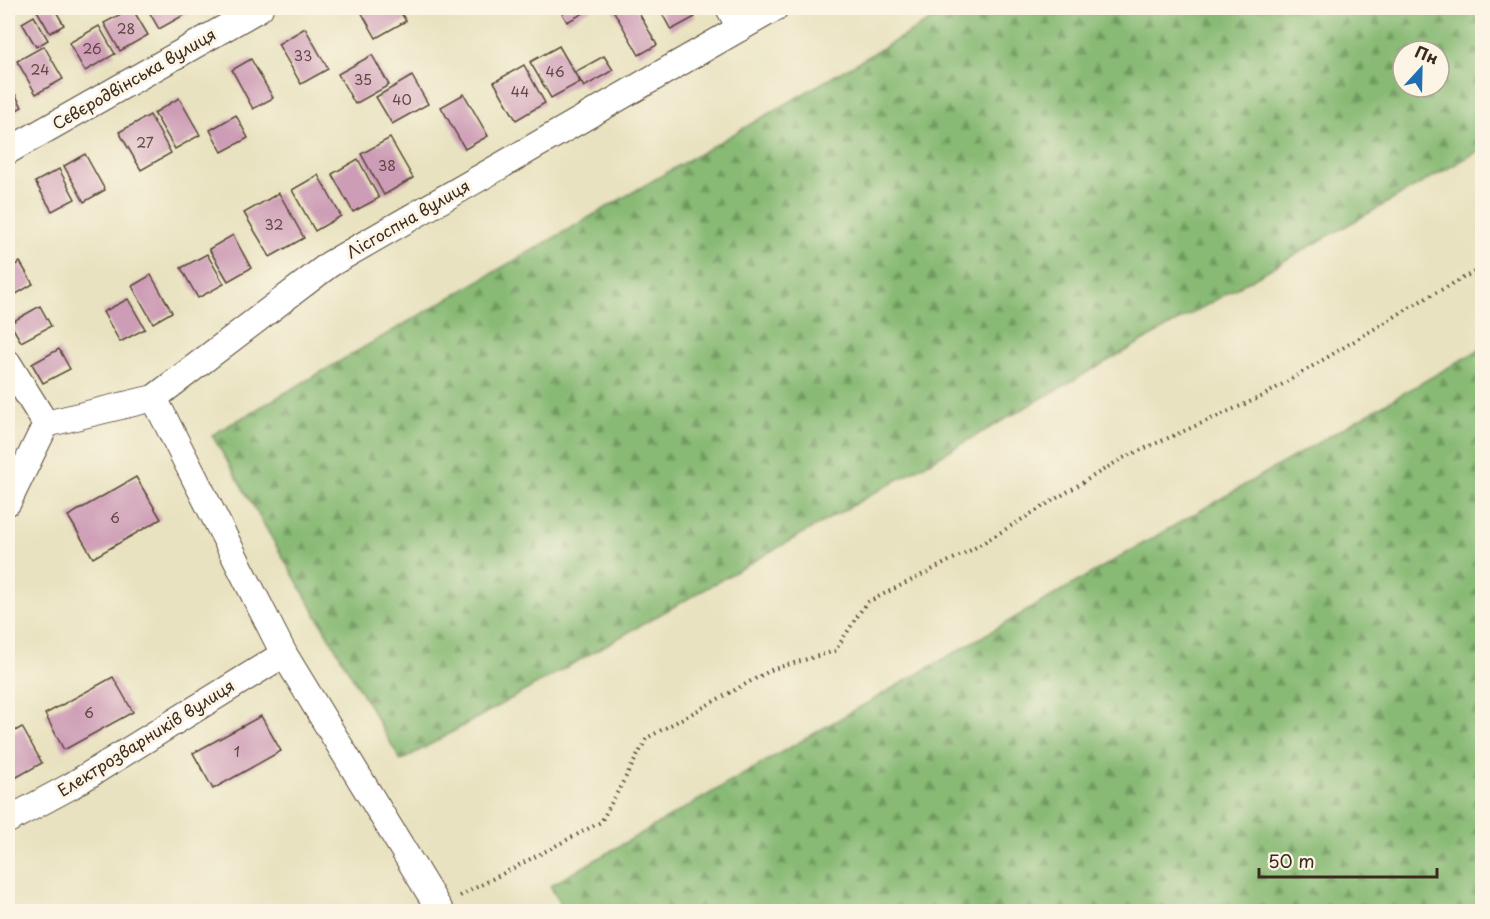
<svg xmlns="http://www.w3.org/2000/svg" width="1490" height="919" viewBox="0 0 1490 919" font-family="'Playpen Sans',sans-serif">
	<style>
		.forest { fill: url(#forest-firs); stroke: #627249; stroke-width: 1.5; fill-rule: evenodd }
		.building { fill: #cd9cb6 }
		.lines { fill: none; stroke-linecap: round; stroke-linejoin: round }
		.minor-casing { stroke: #554636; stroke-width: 28 }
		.path { stroke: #554636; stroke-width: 4; stroke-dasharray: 1.5 4.5; stroke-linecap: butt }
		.minor { stroke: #fff; stroke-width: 26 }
		.labels { text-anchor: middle; stroke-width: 6; stroke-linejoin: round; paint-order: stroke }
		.number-label { font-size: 14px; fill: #604644 }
		.street-label { font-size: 16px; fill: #3b2a1e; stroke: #fcf5e5 }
	</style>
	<defs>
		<pattern id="forest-firs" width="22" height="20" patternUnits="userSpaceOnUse" patternTransform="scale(1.5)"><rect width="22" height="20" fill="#88ba74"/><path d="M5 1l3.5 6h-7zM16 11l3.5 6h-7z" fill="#70975f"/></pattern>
	</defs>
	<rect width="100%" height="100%" fill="#fcf5e5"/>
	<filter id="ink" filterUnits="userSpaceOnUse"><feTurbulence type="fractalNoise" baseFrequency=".0167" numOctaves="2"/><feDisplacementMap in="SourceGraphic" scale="12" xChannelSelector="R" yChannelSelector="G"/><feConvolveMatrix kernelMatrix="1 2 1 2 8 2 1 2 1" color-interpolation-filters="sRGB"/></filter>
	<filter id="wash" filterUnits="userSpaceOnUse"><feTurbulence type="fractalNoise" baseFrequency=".008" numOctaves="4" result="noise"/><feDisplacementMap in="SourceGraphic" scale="24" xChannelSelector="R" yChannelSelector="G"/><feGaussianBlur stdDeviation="1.35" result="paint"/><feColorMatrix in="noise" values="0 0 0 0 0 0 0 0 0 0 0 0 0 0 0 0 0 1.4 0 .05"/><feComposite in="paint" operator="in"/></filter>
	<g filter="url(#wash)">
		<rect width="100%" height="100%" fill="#e8e2c0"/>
		<g class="forest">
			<path d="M952 8H1482V149L401 761 212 435ZM1403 51H1439V87H1403Z"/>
			<polygon points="1482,348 1482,911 565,911 550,886"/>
		</g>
		<g id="blocks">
			<g class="building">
				<polygon points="38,8 54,8 64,25 50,33 36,9"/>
				<polygon points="132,8 148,35 120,51 104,23"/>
				<polygon points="147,8 192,8 193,10 159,29"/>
				<polygon points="359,8 398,8 406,21 376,38"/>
				<polygon points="559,8 593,8 567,22"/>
				<polygon points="612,8 636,8 657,45 639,55"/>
				<polygon points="659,8 689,8 695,17 671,30"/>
				<polygon points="34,16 48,40 36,47 22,23"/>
				<polygon points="99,26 115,54 85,71 69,43"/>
				<polygon points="305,28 328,69 301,84 278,44"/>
				<polygon points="44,46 63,79 36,94 17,61"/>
				<polygon points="559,46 580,82 551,98 530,62"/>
				<polygon points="372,55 389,85 355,104 338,74"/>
				<polygon points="604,56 613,70 584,87 575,72"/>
				<polygon points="251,59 273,98 253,109 232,70"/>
				<polygon points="524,65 545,103 516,120 494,82"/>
				<polygon points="412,76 428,104 392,124 376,97"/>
				<polygon points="8,81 22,107 8,115"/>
				<polygon points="464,94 488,136 465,149 441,107"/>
				<polygon points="179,98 200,135 175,149 154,113"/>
				<polygon points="150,115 171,153 141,170 119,132"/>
				<polygon points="236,115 248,138 222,152 210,130"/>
				<polygon points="390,138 413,178 384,195 361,154"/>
				<polygon points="85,154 105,190 84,202 64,166"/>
				<polygon points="358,159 379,198 353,212 332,174"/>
				<polygon points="59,169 75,199 52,211 35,182"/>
				<polygon points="318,175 341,216 315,231 292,190"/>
				<polygon points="279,193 304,238 270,257 244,213"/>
				<polygon points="233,235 251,268 228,281 209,249"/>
				<polygon points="207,254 224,284 198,298 181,268"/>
				<polygon points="20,262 33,284 8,299 8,269"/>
				<polygon points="151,275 172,312 153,323 132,286"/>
				<polygon points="128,299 145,329 120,342 103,312"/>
				<polygon points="40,306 51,326 21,342 10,323"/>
				<polygon points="59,349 70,369 43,383 32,364"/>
				<polygon points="136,477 161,519 93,558 68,516"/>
				<polygon points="113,677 133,712 64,750 45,714"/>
				<polygon points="261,716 281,751 213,789 193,753"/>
				<polygon points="22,727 42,763 8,782 8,735"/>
			</g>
		</g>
	</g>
	<g filter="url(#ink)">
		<use href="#blocks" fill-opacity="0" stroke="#554636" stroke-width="1.5"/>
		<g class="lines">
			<defs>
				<g id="minor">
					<polyline points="729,8 740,28"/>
					<polyline points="8,151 260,8"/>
					<polyline points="8,363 46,424"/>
					<polyline points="154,398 284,654 441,912"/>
					<polyline points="46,424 154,398 330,264 775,8"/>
					<polyline points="8,502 46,424"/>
					<polyline points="8,820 71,786 284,654"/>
				</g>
			</defs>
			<use href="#minor" class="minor-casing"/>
			<polyline class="path" points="460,896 601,822 647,738 773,669 835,651 866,603 973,549 1123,458 1263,396 1424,299 1482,268"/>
			<use href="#minor" class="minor"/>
		</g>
	</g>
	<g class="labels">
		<g class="number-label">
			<text x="126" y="34">28</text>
			<text x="92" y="54">26</text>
			<text x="303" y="61">33</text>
			<text x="40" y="75">24</text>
			<text x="555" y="77">46</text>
			<text x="363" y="85">35</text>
			<text x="520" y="97">44</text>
			<text x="402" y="105">40</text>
			<text x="145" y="148">27</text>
			<text x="387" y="171">38</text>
			<text x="274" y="230">32</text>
			<text x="115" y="523">6</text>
			<text x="89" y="718">6</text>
			<text x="237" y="757">1</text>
		</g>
		<g class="street-label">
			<text transform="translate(134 79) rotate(-30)" y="6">Сєвєродвінська вулиця</text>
			<text transform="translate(408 219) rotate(-30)" y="6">Лісгоспна вулиця</text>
			<text transform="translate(146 738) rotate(-32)" y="6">Електрозварників вулиця</text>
		</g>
	</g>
	<rect width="1490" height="919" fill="none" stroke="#fcf5e5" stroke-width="30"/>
	<g transform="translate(1421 69) rotate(22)"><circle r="28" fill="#fcf5e5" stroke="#afa495" stroke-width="1.5"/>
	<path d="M0-4.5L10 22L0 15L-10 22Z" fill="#1f6fb2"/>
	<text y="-9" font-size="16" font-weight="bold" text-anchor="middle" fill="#3b2a1e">Пн</text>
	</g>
	<path d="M1259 868v9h178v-9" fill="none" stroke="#3b2a1e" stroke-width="3"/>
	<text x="1268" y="868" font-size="18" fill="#3b2a1e" stroke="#fcf5e5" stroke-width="4.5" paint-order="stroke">50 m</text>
</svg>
